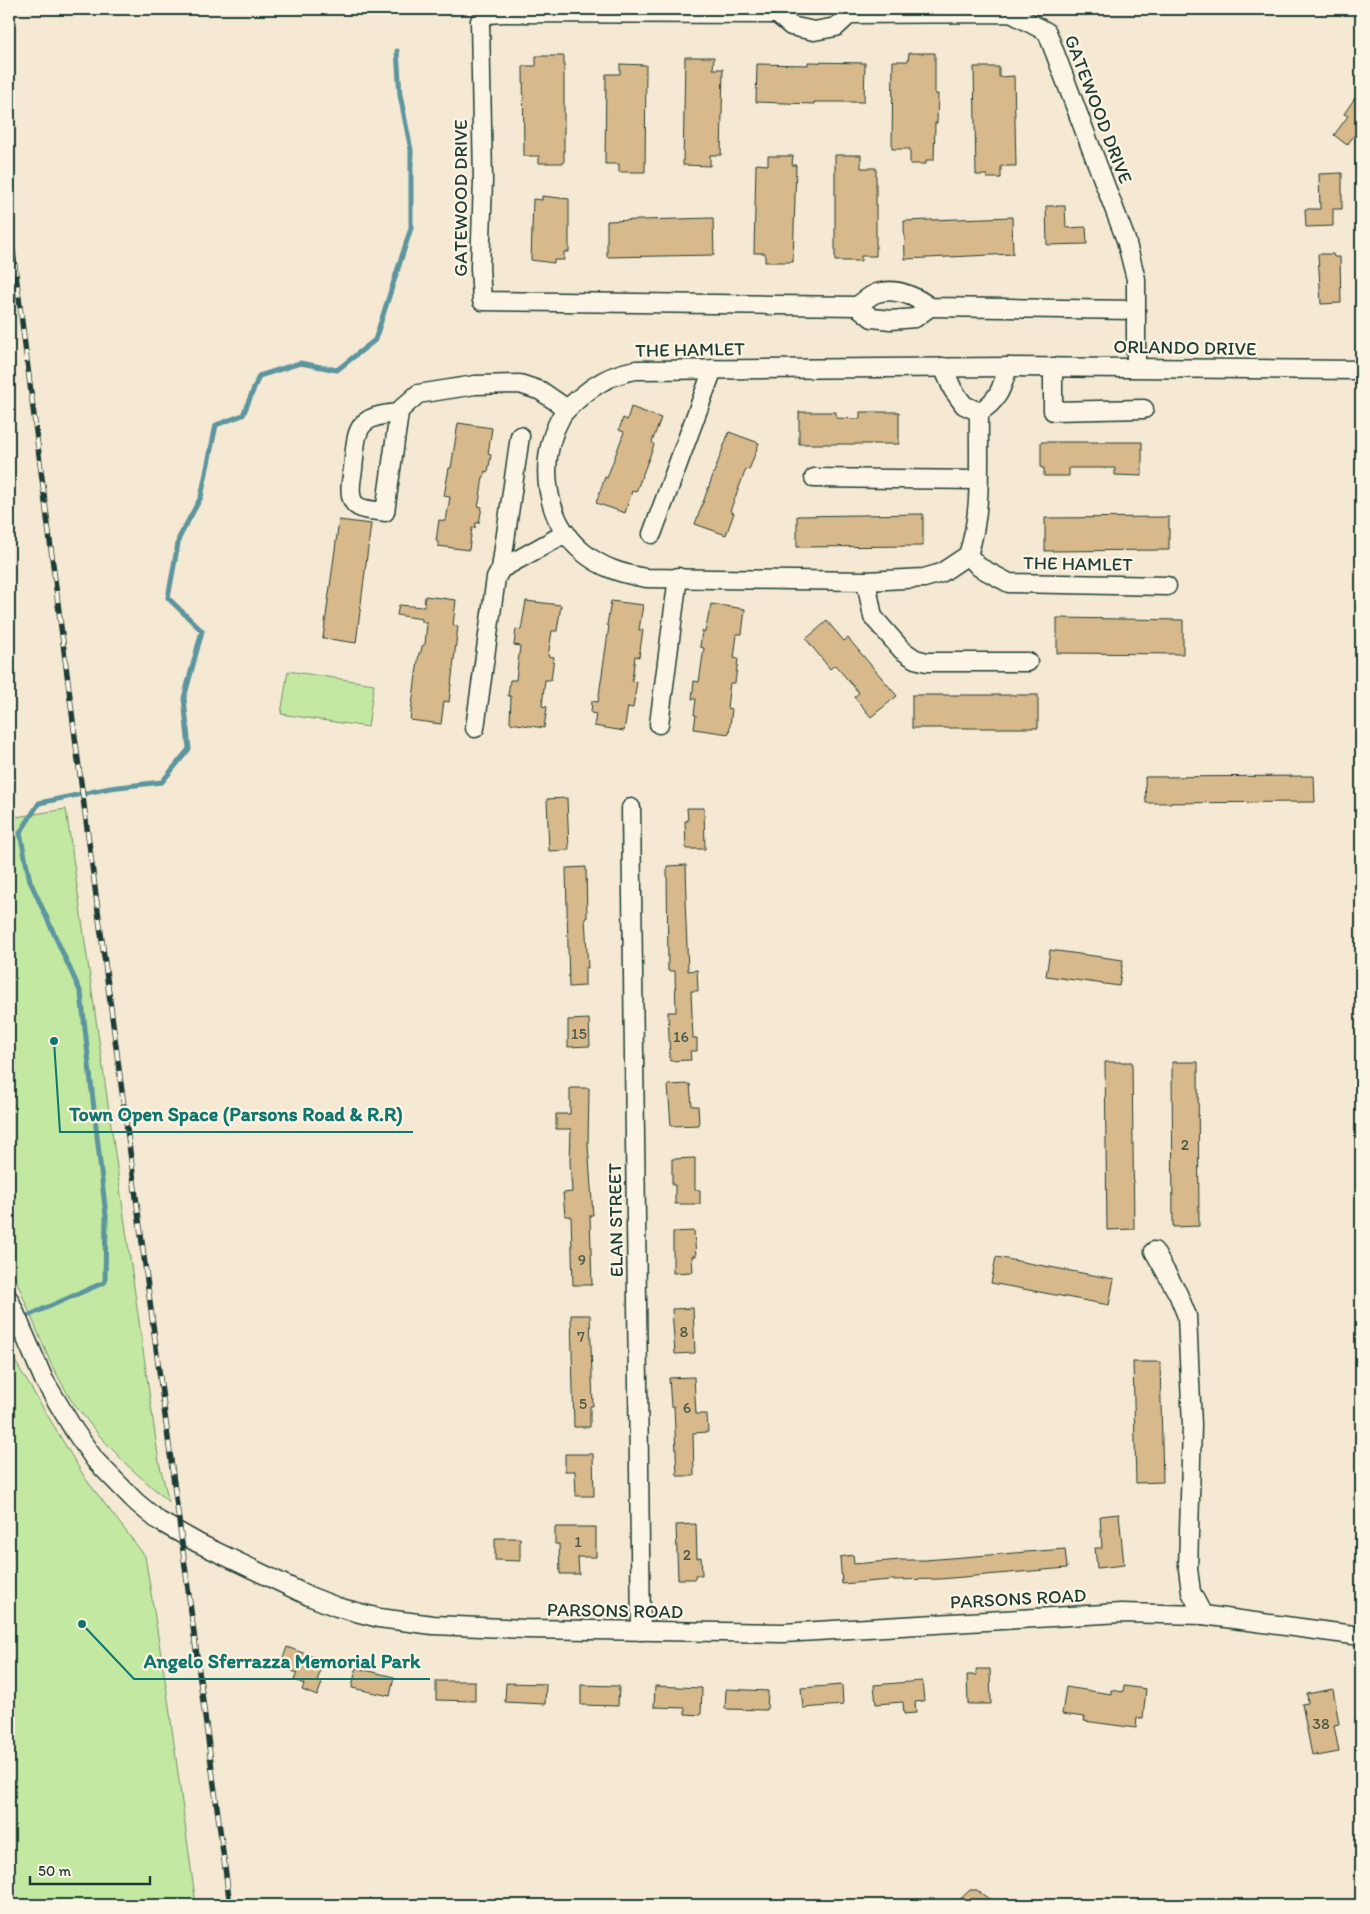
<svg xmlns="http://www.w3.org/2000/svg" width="1370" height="1914" viewBox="0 0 1370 1914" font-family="Itim,sans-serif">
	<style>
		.green { fill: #c3e8a2; stroke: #71926b }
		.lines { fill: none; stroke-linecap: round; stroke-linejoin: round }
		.stream { stroke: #5c959e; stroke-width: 5 }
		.building { fill: #d7b98b; stroke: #1f3d34 }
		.minor-casing { stroke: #1f3d34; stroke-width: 21 }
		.minor { stroke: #fcf5e5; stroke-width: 18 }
		.rail-casing { stroke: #1f3d34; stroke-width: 5.5 }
		.rail { stroke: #fcf5e5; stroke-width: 4; stroke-dasharray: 11; stroke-linecap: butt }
		.labels { text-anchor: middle; stroke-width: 4.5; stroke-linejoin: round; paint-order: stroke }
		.number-label { font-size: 16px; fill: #4d5c4a }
		.street-label { font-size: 19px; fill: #1f3d34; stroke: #fcf5e5 }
		.leader { fill: none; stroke: #0f766e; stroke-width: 2 }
		.callout-dot { fill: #0f766e; stroke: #fcf5e5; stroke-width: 2 }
		.callout-label { font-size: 20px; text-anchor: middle; font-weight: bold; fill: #0f766e; stroke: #fcf5e5; stroke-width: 4.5; stroke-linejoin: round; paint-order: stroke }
	</style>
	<rect width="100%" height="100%" fill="#f5e9d3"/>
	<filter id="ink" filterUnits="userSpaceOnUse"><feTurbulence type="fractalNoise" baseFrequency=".02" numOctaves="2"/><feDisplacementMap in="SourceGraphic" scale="10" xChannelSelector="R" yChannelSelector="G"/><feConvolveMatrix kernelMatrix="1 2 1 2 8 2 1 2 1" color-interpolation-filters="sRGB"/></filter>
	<g filter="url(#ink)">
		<g class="green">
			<polygon points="288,671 374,684 368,727 281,714"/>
			<polygon points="66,809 159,1462 169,1502 127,1465 98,1434 71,1400 51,1364 9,1263 9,818"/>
			<polygon points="9,1351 85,1478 145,1556 167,1692 196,1905 9,1905"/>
		</g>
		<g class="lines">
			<polyline class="stream" points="9,1324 105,1282 106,1216 81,993 30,881 20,833 39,803 110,788 162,782 189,749 184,698 202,631 168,598 179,538 201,497 216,425 243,415 259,376 300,363 337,370 375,340 411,228 411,150 400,95 397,51"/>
		</g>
		<g class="building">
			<polygon points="909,53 935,53 935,94 938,94 937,123 935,123 934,160 926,160 926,164 910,164 910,149 892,149 893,61 908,61"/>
			<polygon points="536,56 564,56 564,163 539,163 539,156 524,156 523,66 536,66"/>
			<polygon points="685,57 714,57 713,69 723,69 721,155 710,155 710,166 683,165"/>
			<polygon points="808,62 865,63 864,102 814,102 814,104 756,102 757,64 808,65"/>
			<polygon points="620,64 646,65 645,172 619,172 619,164 605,164 606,74 620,74"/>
			<polygon points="974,67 999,67 999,77 1014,76 1016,166 1001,166 1001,178 987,178 987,175 976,175"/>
			<polygon points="1361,89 1361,126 1347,145 1334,135 1348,116 1344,114"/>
			<polygon points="835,155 861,155 861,168 876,168 876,256 861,256 861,261 835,261"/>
			<polygon points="768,156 793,156 792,165 796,165 793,262 765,262 765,253 754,253 756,164 768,165"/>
			<polygon points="1342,173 1342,209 1333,209 1333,226 1306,227 1305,209 1320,209 1319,174"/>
			<polygon points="542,196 569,199 569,252 564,252 564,260 554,260 554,263 531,260 533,199 542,200"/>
			<polygon points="1046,206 1065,206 1066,228 1086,227 1087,244 1047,245"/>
			<polygon points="1012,217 1013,254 905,259 904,221"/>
			<polygon points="713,218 714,255 607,257 607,221"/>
			<polygon points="1318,254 1333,254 1334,257 1340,257 1341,303 1321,304"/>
			<polygon points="631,407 661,418 652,442 654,445 636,492 632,491 625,513 596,503 605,477 607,478 624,432 619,430 623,418 627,420"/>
			<polygon points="799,412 836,412 836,418 860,419 860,412 899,412 899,444 799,444"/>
			<polygon points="458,423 492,428 488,454 491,455 488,472 485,471 484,477 483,477 479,503 478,506 482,507 479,523 476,523 475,528 472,528 469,550 438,546 438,542 436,541 439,520 446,521 450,497 444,496 449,468 451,468"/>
			<polygon points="729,432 759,443 749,470 746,469 730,511 734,513 726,535 695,524"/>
			<polygon points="1041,442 1142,442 1142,476 1115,475 1115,468 1069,468 1069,476 1044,476 1044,468 1041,468"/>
			<polygon points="923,514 923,546 797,547 797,516"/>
			<polygon points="1169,517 1169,550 1045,551 1045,518"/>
			<polygon points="339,520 371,524 356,643 323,638"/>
			<polygon points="425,596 456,600 453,625 458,626 449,702 444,701 441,724 410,720 419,653 421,652 422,646 425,644 427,623 422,622 422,619 397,615 399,605 424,607"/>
			<polygon points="526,601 561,605 557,631 552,631 548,656 554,657 551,680 545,680 542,706 547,707 544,728 510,723 511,696 508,696 510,680 516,680 520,646 514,645 516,629 521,630"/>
			<polygon points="611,601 643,605 639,630 643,630 639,657 635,656 632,681 637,682 633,708 628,707 624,731 594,726 596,714 591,713 592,701 598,702 609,626 607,625"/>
			<polygon points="711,604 745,609 742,634 737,634 734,658 738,659 735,683 730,683 727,708 732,709 729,734 694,729 696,715 694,715 696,699 692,699 694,681 699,682 704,648 700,647 702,631 705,632"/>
			<polygon points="1057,618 1183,620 1183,654 1057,653"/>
			<polygon points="827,621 844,641 848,638 897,696 871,717 854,697 859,693 835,665 830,669 806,639"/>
			<rect x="912" y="695" width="126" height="33"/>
			<polygon points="1314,776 1315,802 1146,803 1145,777"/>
			<polygon points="567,798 569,850 549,851 547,799"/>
			<polygon points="687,808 704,808 705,849 686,849 685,821 688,821"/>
			<polygon points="686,865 687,899 685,899 688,971 697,970 698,991 691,991 693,1038 697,1038 697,1051 690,1051 691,1060 670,1061 668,1012 676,1012 675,971 668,971 667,866"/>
			<polygon points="586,867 587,918 585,918 588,968 585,968 585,986 569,987 566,868"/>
			<polygon points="1050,950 1123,960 1119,986 1046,976"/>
			<polygon points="589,1019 590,1046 568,1047 568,1020"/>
			<polygon points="1105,1062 1132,1062 1134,1229 1107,1230"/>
			<polygon points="1172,1062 1198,1062 1199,1226 1173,1227"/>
			<polygon points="690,1084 692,1106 698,1106 699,1125 671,1126 668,1085"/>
			<polygon points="570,1088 589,1088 588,1145 593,1215 590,1215 592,1285 573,1285 571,1216 565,1216 563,1193 572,1192 570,1162 571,1129 556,1129 556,1114 570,1114"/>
			<polygon points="695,1158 695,1190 700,1190 700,1204 675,1204 675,1185 672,1185 672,1159"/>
			<polygon points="694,1231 696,1256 692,1256 693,1272 673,1273 673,1232"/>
			<polygon points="996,1257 1114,1279 1109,1305 991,1283"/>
			<polygon points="693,1308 695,1353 675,1354 672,1309"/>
			<polygon points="571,1315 590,1315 593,1406 590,1406 590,1427 574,1427"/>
			<polygon points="1133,1362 1160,1362 1163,1482 1136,1483"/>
			<polygon points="694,1377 696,1414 707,1414 708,1432 693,1433 694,1476 677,1476 674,1406 671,1406 669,1378"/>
			<polygon points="565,1454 593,1454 594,1496 576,1496 575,1471 565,1471"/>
			<polygon points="1119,1514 1124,1565 1097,1568 1095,1548 1102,1548 1100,1516"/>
			<polygon points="696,1524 697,1558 701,1557 702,1575 695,1575 695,1579 678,1579 676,1525"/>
			<polygon points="555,1527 596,1527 596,1557 578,1557 579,1574 560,1574 559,1544 555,1544"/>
			<polygon points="495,1538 520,1538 520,1561 495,1560"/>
			<polygon points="1065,1549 1067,1568 940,1579 890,1580 842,1584 840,1557 853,1555 854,1564 900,1560 925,1560"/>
			<polygon points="287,1647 324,1661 317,1681 322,1683 317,1696 302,1690 304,1684 294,1680 297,1673 280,1666"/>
			<polygon points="356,1668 394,1677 390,1696 352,1688"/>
			<polygon points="976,1669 990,1669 991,1704 968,1704 967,1675 977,1675"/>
			<polygon points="436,1681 475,1681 475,1701 436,1700"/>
			<polygon points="922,1681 924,1701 915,1702 916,1713 904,1714 903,1702 876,1704 874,1685"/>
			<polygon points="506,1683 546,1684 545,1704 505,1702"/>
			<polygon points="581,1685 619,1686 618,1706 581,1705"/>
			<polygon points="842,1685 843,1705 803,1708 801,1688"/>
			<polygon points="655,1686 702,1688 701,1715 685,1714 685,1708 654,1707"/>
			<polygon points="1124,1686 1146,1689 1143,1718 1137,1718 1136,1728 1084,1721 1085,1717 1062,1714 1066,1687 1111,1694 1111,1690 1123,1692"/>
			<polygon points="726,1689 768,1691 767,1710 725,1709"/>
			<polygon points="1333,1689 1339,1724 1334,1725 1339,1752 1317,1756 1317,1754 1312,1755 1302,1704 1308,1703 1307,1694"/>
			<polygon points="970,1890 977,1890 997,1905 954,1905"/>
		</g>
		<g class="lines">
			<defs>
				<g id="minor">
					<path d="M785 9 777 14 503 13 488 14 480 21 483 181 480 268 482 301 857 306C863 302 870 295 877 293 897 287 915 296 930 307L1136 310"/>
					<polyline points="841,9 850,14 1011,13 1047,32 1126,240 1136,279 1136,367"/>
					<polyline points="777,14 791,26 814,31 836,27 850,14"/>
					<polyline points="857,306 872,318 891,320 915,318 930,307"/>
					<polyline points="943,367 953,390 964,405 979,412"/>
					<polyline points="1053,367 1053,411 1144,409"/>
					<path d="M979 412C998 401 1002 388 1008 367"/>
					<path d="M399 413C354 416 357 430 353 469 352 478 348 492 353 501 357 511 375 510 385 512L399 413 401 409 418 394 475 385 520 384 541 391 567 409"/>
					<polyline points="814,478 977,480"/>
					<polyline points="652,534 713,369"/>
					<path d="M968 555C983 510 978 459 979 412"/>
					<polyline points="501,569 520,436"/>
					<polyline points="866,581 873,617 902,650 915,659 927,662 1028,662"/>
					<path d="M1167 586 1009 583 979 567 968 555 941 573 924 578 866 581 646 578C623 574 602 568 584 553 544 521 537 460 561 417 565 410 571 405 577 400 595 384 612 374 636 370L1008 367 1361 370"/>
					<polyline points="659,724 678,577"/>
					<polyline points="475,728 496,578 501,569 566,533"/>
					<polyline points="631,808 641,1631"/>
					<polyline points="1154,1251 1178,1294 1187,1316 1192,1425 1188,1569 1191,1592 1203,1615"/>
					<polyline points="9,1299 44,1380 74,1430 95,1460 136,1502 159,1521 198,1543 309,1596 337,1607 379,1618 433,1625 526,1629 783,1633 1121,1613 1203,1615 1361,1636"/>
				</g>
			</defs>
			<use href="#minor" class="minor-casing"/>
			<use href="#minor" class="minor"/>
			<defs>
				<polyline id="rail" points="9,220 78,760 230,1905"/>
			</defs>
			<use href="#rail" class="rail-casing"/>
			<use href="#rail" class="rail"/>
		</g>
	</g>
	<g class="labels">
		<g class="number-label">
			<text x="579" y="1039">15</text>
			<text x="681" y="1042">16</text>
			<text x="1185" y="1150">2</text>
			<text x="582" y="1265">9</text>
			<text x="684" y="1337">8</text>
			<text x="581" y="1342">7</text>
			<text x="583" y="1409">5</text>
			<text x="687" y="1413">6</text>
			<text x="578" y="1547">1</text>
			<text x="687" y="1560">2</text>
			<text x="1321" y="1729">38</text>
		</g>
		<g class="street-label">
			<text transform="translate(1099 109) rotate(69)" y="7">GATEWOOD DRIVE</text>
			<text transform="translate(460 198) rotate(-90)" y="7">GATEWOOD DRIVE</text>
			<text transform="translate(1185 347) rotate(1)" y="7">ORLANDO DRIVE</text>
			<text transform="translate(690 349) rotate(-1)" y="7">THE HAMLET</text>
			<text transform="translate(1078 563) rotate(1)" y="7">THE HAMLET</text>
			<text transform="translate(615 1220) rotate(-91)" y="7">ELAN STREET</text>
			<text transform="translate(1018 1598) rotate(-3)" y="7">PARSONS ROAD</text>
			<text transform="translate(615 1610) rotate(1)" y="7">PARSONS ROAD</text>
		</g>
	</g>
	<path class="leader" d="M54 1041L60 1132H413M82 1624L134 1679H430"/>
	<g class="callout-dot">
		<circle cx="54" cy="1041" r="5"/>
		<circle cx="82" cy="1624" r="5"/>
	</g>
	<g class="callout-label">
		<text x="236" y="1121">Town Open Space (Parsons Road &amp; R.R)</text>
		<text x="282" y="1668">Angelo Sferrazza Memorial Park</text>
	</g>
	<rect width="1370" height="1914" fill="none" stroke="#fcf5e5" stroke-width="30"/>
	<rect x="15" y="15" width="1340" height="1884" fill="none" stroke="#1f3d34" stroke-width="2" filter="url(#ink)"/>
	<path d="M30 1876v8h120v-8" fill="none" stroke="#1f3d34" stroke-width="2.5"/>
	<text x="38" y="1876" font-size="15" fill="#1f3d34" stroke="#fcf5e5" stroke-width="4" paint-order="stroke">50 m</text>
</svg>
